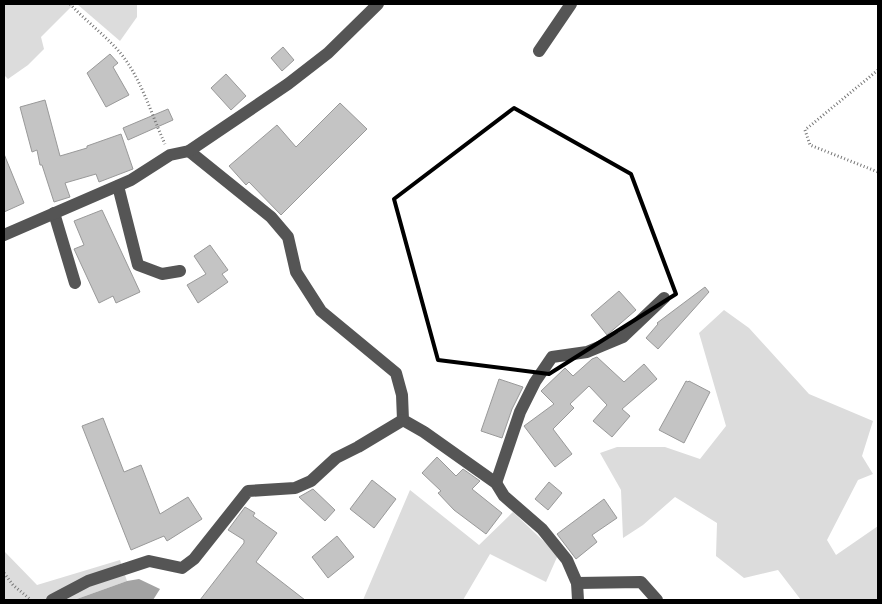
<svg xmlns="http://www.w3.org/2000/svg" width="882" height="604" viewBox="0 0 882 604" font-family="'Noto Sans',sans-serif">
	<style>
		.green { fill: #dcdcdc }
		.water { fill: #a3a3a3 }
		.building { fill: #c4c4c4; stroke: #999 }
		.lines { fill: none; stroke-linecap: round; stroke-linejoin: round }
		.path { stroke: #777; stroke-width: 3; stroke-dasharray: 1 2.5; stroke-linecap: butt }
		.minor { stroke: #555; stroke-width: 12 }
		.marked { fill: none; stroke: #000; stroke-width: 4; stroke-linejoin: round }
	</style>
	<rect width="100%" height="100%" fill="#fff"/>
	<g class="green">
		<polygon points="4,4 74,4 41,37 44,49 28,65 8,79 4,75"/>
		<polygon points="77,4 137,4 137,17 120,41"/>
		<polygon points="724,310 749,328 809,394 873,421 862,456 873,474 858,480 827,540 836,555 878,526 878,600 801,600 778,570 744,578 716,556 717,523 675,497 643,525 623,538 621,490 600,453 617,447 665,447 700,459 726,426 699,333"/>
		<polygon points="410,490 479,545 513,512 558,555 546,582 490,554 463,600 363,600"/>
		<polygon points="4,551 37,585 120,560 127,581 74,600 4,600"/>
	</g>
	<polygon class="water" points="139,579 160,589 153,600 74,600 127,581"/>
	<g class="building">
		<polygon points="283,47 294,60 282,71 271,58"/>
		<polygon points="110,54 118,63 113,67 129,95 106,107 87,73"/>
		<polygon points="226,74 246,96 231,110 211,88"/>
		<polygon points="45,100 60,156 87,148 87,146 121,134 133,169 99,182 96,174 65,183 70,197 54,202 42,165 40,165 37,150 32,152 20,107"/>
		<polygon points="340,103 367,129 281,215 249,182 246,185 229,166 277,125 296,147"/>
		<polygon points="168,109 173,120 128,140 123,128"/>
		<polygon points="4,154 24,203 4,212"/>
		<polygon points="102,210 140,292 116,303 113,296 99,303 74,249 84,245 74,221"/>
		<polygon points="210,245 228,270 222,274 228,282 198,303 187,285 206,274 194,256"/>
		<polygon points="705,287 709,292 658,349 646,338 658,324 657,323"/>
		<polygon points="619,291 636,310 607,335 591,315"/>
		<polygon points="597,357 624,382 644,364 657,379 622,409 630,416 612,437 593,421 607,405 589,386 570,404 574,408 553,429 572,454 555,467 524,426 554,404 541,391 565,368 573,376 592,359"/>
		<polygon points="499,379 523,387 512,409 502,438 481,431"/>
		<polygon points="686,381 688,382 689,381 710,392 684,443 659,430"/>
		<polygon points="103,418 124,472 141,465 160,514 188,497 202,519 167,541 164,536 131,550 82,426"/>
		<polygon points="437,457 456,476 463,469 480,481 472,489 502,513 486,534 454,510 438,493 441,491 422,473"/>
		<polygon points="372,480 396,499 374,528 350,509"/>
		<polygon points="549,482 562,493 548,510 535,499"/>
		<polygon points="313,489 335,510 325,521 299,497"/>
		<polygon points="604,499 617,518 592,535 597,542 576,559 557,534"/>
		<polygon points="245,507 255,513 253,516 277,533 256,562 305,600 200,600 244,543 244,540 228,530"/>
		<polygon points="337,536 354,557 328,578 312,557"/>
	</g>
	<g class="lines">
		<g class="path">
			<path d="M70 4C84 19 101 32 115 47 140 73 150 112 165 144"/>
			<polyline points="878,70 805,130 810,145 878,172"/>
			<polyline points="4,573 13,585 31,600"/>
		</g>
		<g class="minor">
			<polyline points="539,51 571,4"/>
			<polyline points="189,151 271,217 288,237 296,272 321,311 396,373 402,395 403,420 424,432 496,483 504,496 542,529 567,560 577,583 578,600"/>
			<polyline points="118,186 138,265 162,274 180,271"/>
			<polyline points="54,213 75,283"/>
			<polyline points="4,235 131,180 170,155 189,151 288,84 328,53 378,4"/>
			<polyline points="496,483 520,412 535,382 552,357 587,352 623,337 664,298"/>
			<polyline points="577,583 641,582 657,600"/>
			<polyline points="52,600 88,581 149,561 182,568 194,559 248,491 295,488 311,481 336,458 358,447 403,420"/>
		</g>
	</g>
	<path class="marked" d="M514 108 631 174 676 294 549 374 438 360 394 199Z"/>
	<rect width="882" height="604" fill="none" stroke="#000000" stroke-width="10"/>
</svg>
